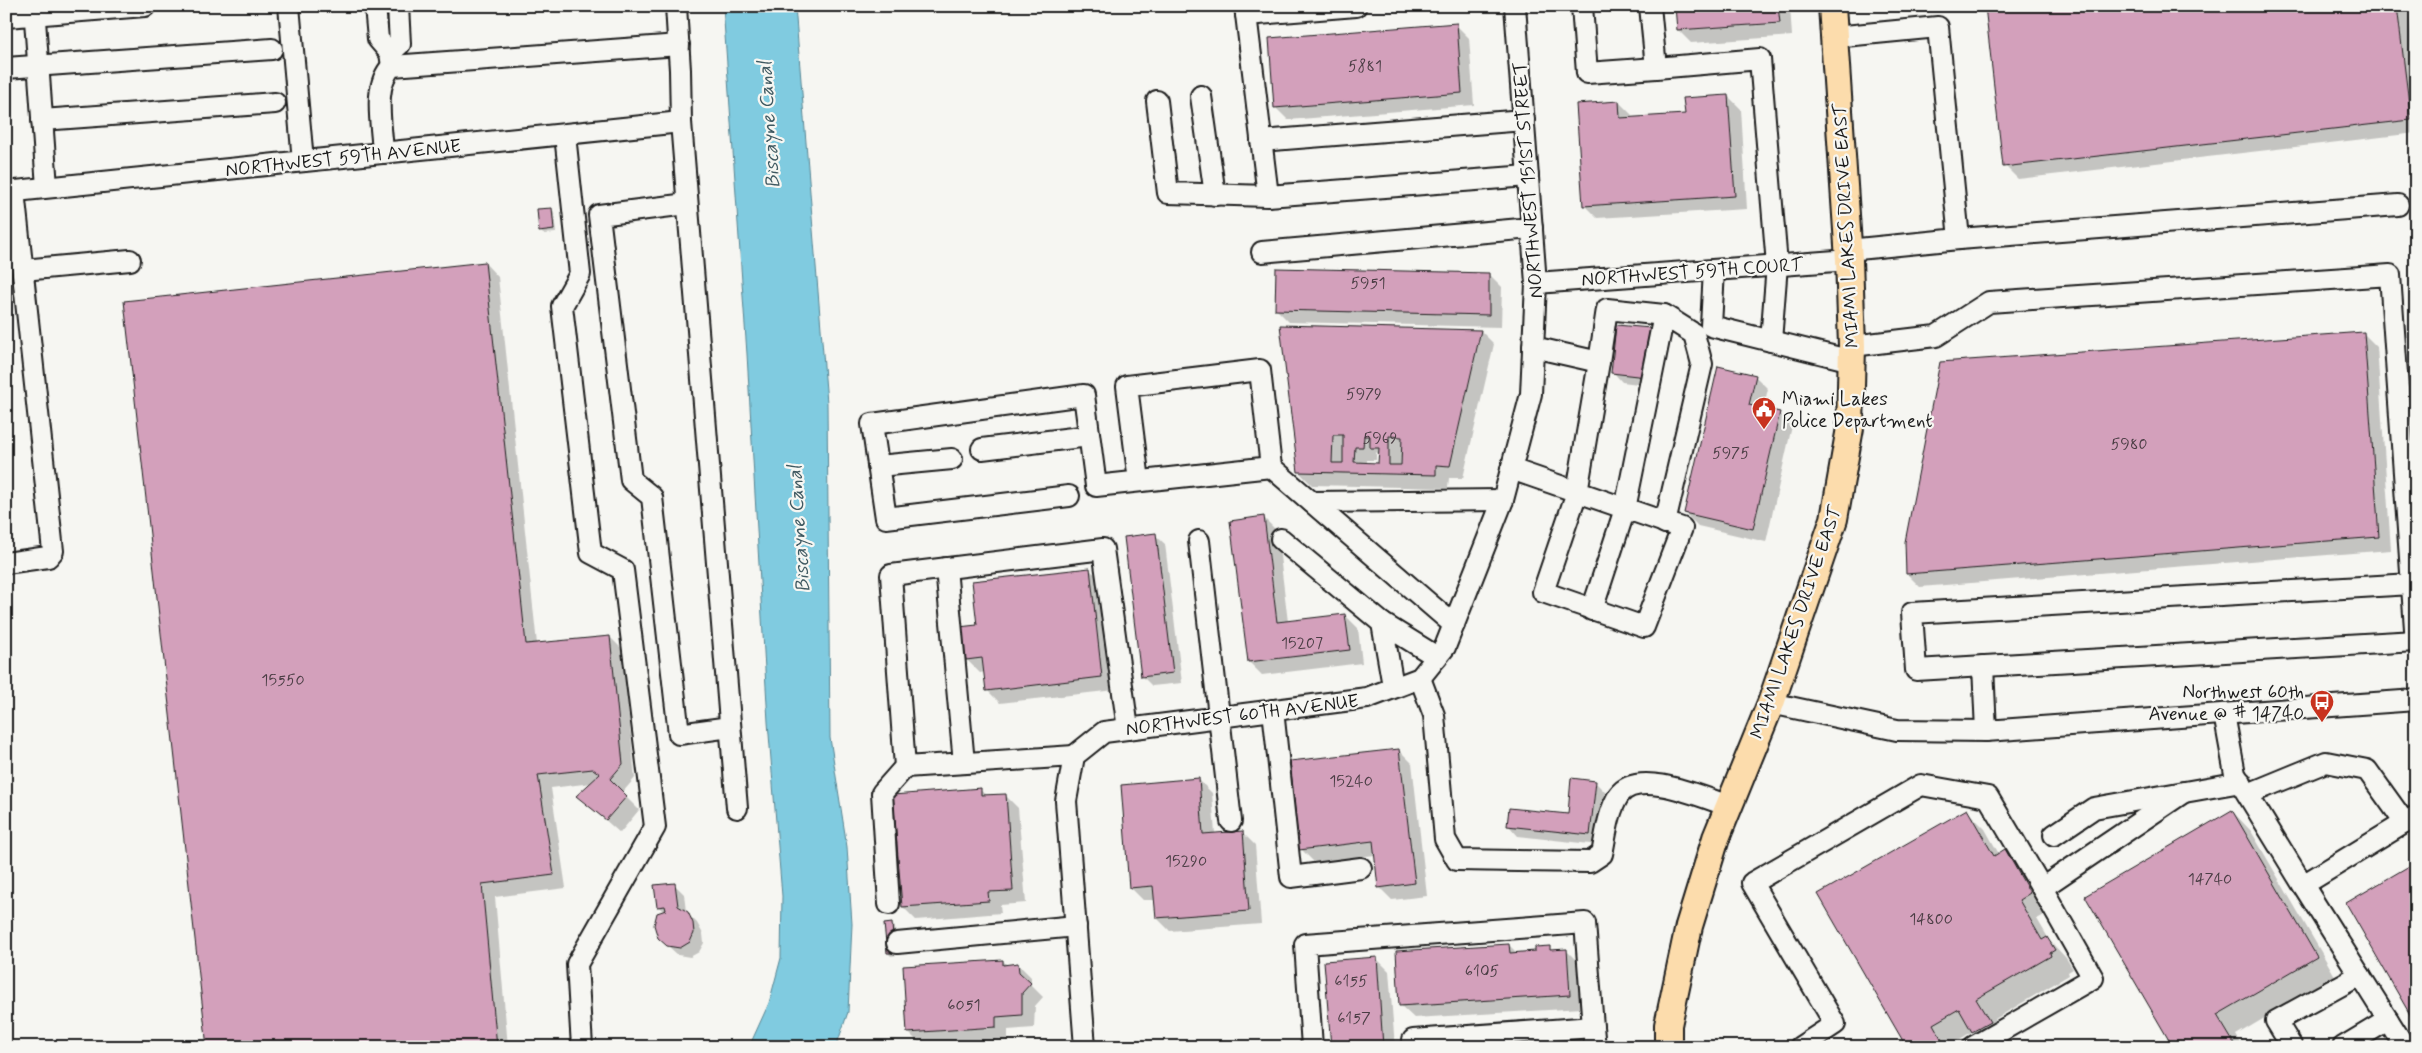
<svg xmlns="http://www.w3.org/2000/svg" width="2422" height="1053" viewBox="0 0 2422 1053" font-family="Mynerve,sans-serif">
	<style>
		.water { fill: #80cbe0; stroke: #588592 }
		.shadow { fill: #0003; fill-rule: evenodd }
		.building { fill: #d3a0bb; stroke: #1c1c1c; fill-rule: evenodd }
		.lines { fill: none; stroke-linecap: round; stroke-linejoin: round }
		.minor-casing { stroke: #1c1c1c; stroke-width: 24 }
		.major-casing { stroke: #1c1c1c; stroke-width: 30 }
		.minor { stroke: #f6f6f2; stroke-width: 20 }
		.major { stroke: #fcdcac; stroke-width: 26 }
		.labels { text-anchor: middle; stroke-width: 4.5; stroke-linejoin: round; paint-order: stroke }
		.number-label { font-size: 16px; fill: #4a3d44 }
		.street-label { font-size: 19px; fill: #1c1c1c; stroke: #f6f6f2 }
		.poi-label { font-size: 19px; fill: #1c1c1c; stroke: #f6f6f2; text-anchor: start }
		.water-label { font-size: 20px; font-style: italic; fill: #3f5961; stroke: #f6f6f2 }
	</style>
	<rect width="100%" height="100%" fill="#f6f6f2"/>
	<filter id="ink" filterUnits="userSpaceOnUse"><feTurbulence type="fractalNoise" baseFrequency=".02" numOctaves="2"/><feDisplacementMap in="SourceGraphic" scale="10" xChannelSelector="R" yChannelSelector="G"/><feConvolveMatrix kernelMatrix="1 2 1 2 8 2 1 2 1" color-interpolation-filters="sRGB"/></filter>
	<g filter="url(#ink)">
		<polygon class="water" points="723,6 795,6 827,403 830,738 847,847 852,924 848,1012 836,1047 749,1047 769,1003 781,958 782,896 768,722 747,354"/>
		<g class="shadow">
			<polygon points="1676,6 1790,6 1792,36 1691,43 1678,30"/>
			<polygon points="1986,6 2408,6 2416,71 2416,133 2018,179 2005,166"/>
			<polygon points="1456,25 1469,38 1474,105 1288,120 1275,107"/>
			<polygon points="1728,96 1741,109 1747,209 1597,218 1584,205 1619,102 1632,115 1632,118 1686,115"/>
			<polygon points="552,209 554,212 556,233 543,234 540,231"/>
			<polygon points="485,263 498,277 537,644 610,637 623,650 635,778 622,793 639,810 620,833 578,796 592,783 551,788 566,888 495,897 508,1047 208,1047"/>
			<polygon points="1489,274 1502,287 1501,327 1289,322 1276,309"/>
			<path d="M1281 326 1481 331 1494 344 1463 478H1449L1448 488 1312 485 1299 472ZM1376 452 1380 456V464H1367V460H1376Z"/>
			<polygon points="1617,326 1655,386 1622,382 1613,372"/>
			<polygon points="2364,334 2377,347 2391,550 1920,587 1907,574"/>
			<polygon points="1755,376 1768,389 1763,409 1779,413 1792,426 1766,542 1698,526 1685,513"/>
			<polygon points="1264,518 1277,531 1288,622 1345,615 1358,628 1362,663 1262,675 1249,662"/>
			<polygon points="1155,535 1165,544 1182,683 1152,686 1143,677"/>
			<polygon points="1089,569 1103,582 1115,690 1000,703 987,690 985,672 980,673 967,660 966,653 962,649 978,627"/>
			<polygon points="1399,750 1412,763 1427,896 1392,900 1379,887 1375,855 1314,862 1301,849"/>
			<polygon points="1199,780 1212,793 1215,834 1242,832 1255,845 1261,924 1170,931 1157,918 1156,900 1143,900 1130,887"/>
			<polygon points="1595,782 1605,792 1599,845 1518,836 1509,826 1569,815"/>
			<polygon points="980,790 987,796 1005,795 1018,808 1026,903 1000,905 1001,913 916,920 903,907"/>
			<polygon points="1966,810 1985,829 1999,854 2005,851 2024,870 2048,913 2037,919 2050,941 2066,958 2073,969 2068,972 2069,975 1995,1019 2008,1042 1999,1047 1988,1047 1973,1031 1952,1044 1953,1047 1897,1047 1905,1042"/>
			<polygon points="2232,811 2251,831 2335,976 2236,1035 2243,1047 2165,1047 2172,1043"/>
			<polygon points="674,884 684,894 686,912 697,923 703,934 704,943 699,952 690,957 678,955 659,938 664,912 658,906"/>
			<polygon points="892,925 895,927 897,955 891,956 888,953"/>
			<polygon points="1509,945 1517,953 1536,952 1549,948 1553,951 1567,951 1580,964 1583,1008 1414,1018 1400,1005"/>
			<polygon points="1376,958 1389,971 1395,1047 1332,1047"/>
			<polygon points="1003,961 1007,965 1018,964 1031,977 1031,985 1043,997 1035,1006 1034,1028 1008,1030 1008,1040 921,1045 908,1032"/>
		</g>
		<g class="building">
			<polygon points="1675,6 1778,6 1780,23 1677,30"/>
			<polygon points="1985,6 2397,6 2411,120 2003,167"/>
			<polygon points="1457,23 1462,93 1274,108 1269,38"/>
			<polygon points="1728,95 1735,196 1583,206 1576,104 1619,101 1620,118 1685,114 1683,98"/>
			<polygon points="552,208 554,230 539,232 537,209"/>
			<polygon points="485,262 526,644 610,636 623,764 610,779 627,796 606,820 576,796 600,774 593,769 538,775 554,875 482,884 497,1047 207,1047 124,301"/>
			<polygon points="1276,268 1489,273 1489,315 1275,310"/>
			<path d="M1280 325 1481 330 1450 466 1436 465V475L1298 472ZM1333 435H1343V463H1332ZM1364 436H1370V448H1379L1378 463 1354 462 1355 447H1363ZM1389 436 1402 437 1401 465H1389Z"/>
			<polygon points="1616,325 1651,328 1646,377 1611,373"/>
			<polygon points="2364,332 2379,537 1906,574 1905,542 1940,362"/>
			<polygon points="1718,366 1756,375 1749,405 1780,412 1753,529 1684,513"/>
			<polygon points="1264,516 1277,622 1345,614 1350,650 1248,662 1230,521"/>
			<polygon points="1156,533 1173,673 1141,677 1124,537"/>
			<polygon points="1090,568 1102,677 986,691 982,658 966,660 964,649 961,650 959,627 977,625 972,581"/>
			<polygon points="1399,749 1415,883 1378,888 1373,841 1299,850 1290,761"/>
			<polygon points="1199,778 1203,834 1243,831 1249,911 1156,918 1153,886 1129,888 1121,785"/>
			<polygon points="1571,778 1596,781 1590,835 1507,826 1509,808 1568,814"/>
			<polygon points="981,788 981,795 1006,794 1013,891 988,892 989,901 902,907 893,795"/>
			<polygon points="1967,809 1994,856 2005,849 2030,893 2019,900 2042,940 2047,937 2055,950 2050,953 2051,956 1976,999 1990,1022 1972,1032 1959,1009 1933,1024 1946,1047 1894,1047 1903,1041 1818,894"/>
			<polygon points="2232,810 2317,957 2217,1015 2235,1045 2233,1047 2162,1047 2170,1042 2085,896"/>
			<polygon points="2416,862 2416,1025 2346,903"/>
			<polygon points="675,883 678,906 688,912 693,923 694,933 690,942 680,948 667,946 658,938 654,925 657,913 666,910 665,906 657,907 654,885"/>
			<polygon points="892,923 894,953 887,953 884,924"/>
			<polygon points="1509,944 1510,953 1535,951 1535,947 1550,946 1550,950 1567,949 1570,995 1399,1006 1396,951"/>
			<polygon points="1377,957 1383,1047 1331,1047 1324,961"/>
			<polygon points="1003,960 1003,965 1018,963 1019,972 1031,983 1022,993 1022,1015 996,1017 996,1027 907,1033 903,966"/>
		</g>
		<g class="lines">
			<defs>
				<g id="minor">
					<polyline points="34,6 47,187"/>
					<polyline points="289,6 303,161"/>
					<polyline points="375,6 378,39 390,53 392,66"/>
					<polyline points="676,6 680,70 681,122 737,808"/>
					<polyline points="1245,6 1268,196 1528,176"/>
					<polyline points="1582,6 1587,73 1656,68 1650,6"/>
					<polyline points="1246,15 1356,6"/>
					<polyline points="6,17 145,6"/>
					<polyline points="1834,37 1938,27 1959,239 1848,250"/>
					<polyline points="390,53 400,44 398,6"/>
					<polyline points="6,68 272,49"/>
					<polyline points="1656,68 1760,59 1777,265 1771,341"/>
					<polyline points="1201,96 1215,195"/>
					<polyline points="1157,101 1168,193 1268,196"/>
					<polyline points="42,120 275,103"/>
					<polyline points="565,135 580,274 562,306 591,553 623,570 655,827 577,964 582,1047"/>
					<polyline points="1261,141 1524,120"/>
					<path d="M383 153C382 126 372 86 392 66L679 45"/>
					<polyline points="6,192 681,122"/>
					<polyline points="687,204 599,215 631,480 652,497 679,734 730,727"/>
					<polyline points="1959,239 2398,205"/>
					<polyline points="1262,252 1532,228"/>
					<polyline points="23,270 130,260"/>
					<polyline points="1714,270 1711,326 1852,361"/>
					<polyline points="1536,283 1849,260"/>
					<polyline points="1852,346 1936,336 1989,302 2390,275 2416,643"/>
					<polyline points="1599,362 1607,309 1664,315"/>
					<polyline points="982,449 1089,436"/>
					<polyline points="878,466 952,459"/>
					<polyline points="1511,469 1682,528 1644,627 1543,592 1577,492 1599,362 1533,347"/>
					<polyline points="1139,481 1127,386 1260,370 1271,467"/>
					<polyline points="1069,496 886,518 872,424 1084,395 1096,486 1271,467 1454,625"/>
					<polyline points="1312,502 1503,500"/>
					<polyline points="1281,539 1382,623 1393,686"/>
					<polyline points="1199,541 1231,821"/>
					<polyline points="6,563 48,557 53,551 14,191"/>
					<polyline points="946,568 964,763"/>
					<polyline points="2412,584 1912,613 1916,670 2416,641"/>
					<polyline points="1592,610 1625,509 1664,315 1694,334 1702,364 1665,523"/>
					<polyline points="1382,623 1437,657"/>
					<polyline points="1983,666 1986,731"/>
					<path d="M1420 678 1434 715 1445 839 1457 860 1590 862 1602 854C1606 835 1608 812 1619 795 1638 768 1704 798 1729 806"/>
					<polyline points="1771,703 1897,730 1986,731 2416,700"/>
					<polyline points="1273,710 1291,877 1361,868"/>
					<polyline points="2224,714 2235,774 2303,885 2416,816"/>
					<polyline points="1074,756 905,767 891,575 1103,549 1128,729"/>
					<polyline points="2248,794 2326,762 2367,770 2405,823"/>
					<polyline points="2054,835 2094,808 2241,782"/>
					<polyline points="2303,885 2405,1047"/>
					<polyline points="889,904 882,793 905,767"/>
					<polyline points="897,943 1076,926"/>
					<polyline points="1593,1027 1595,1047"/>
					<polyline points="1085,1047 1066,801 1074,756 1104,732 1367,698 1420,678 1445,647 1503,500 1531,394 1536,283 1515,6"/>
					<polyline points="1312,1047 1305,944 1585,923 1593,1027 1413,1040 1414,1047"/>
					<polyline points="1800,1047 1835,1024 1752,883 1921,785 1988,797 2042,888 2184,792"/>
					<polyline points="1973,1047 2093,978 2042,888"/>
					<polyline points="2292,1047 2276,1021 2360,975"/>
					<polyline points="2343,1047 2388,1020"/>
				</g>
				<polyline id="major" points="1668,1047 1668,1025 1689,926 1716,838 1771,703 1834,519 1850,428 1852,346 1849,260 1832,6"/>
			</defs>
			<use href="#minor" class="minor-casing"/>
			<use href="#major" class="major-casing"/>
			<use href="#minor" class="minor"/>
			<use href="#major" class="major"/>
		</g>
	</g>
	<defs>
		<symbol id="civic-pin" viewBox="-11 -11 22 30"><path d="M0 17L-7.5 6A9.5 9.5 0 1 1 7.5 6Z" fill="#c8321e" stroke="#f6f6f2"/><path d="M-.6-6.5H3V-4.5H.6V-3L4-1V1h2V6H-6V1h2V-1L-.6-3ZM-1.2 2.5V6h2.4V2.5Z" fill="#fff"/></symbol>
		<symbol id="bus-pin" viewBox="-11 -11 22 30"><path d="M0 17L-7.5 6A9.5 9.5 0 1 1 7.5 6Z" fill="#c8321e" stroke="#f6f6f2"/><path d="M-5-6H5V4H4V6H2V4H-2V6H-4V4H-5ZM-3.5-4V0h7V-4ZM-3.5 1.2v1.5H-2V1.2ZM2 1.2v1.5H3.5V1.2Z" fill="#fff"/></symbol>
	</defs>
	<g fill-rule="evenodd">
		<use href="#civic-pin" x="1750" y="395" width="28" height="38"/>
		<use href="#bus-pin" x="2308" y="688" width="28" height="38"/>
	</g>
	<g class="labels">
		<g class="number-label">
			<text x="1365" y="71">5881</text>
			<text x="1368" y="288">5951</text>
			<text x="1364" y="399">5979</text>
			<text x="1380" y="443">5969</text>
			<text x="2129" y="449">5980</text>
			<text x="1731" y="458">5975</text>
			<text x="1302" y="648">15207</text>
			<text x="283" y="685">15550</text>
			<text x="1351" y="786">15240</text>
			<text x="1186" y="866">15290</text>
			<text x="2210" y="884">14740</text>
			<text x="1931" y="924">14800</text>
			<text x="1482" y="976">6105</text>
			<text x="1351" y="986">6155</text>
			<text x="964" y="1010">6051</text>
			<text x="1354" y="1023">6157</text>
		</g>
		<g class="street-label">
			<text transform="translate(343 157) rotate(-6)" y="7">NORTHWEST 59TH AVENUE</text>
			<text transform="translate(1527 180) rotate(-94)" y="7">NORTHWEST 151ST STREET</text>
			<text transform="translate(1845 226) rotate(-93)" y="7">MIAMI LAKES DRIVE EAST</text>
			<text transform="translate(1692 271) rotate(-4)" y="7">NORTHWEST 59TH COURT</text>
			<text transform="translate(1795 622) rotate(-71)" y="7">MIAMI LAKES DRIVE EAST</text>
			<text transform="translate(1242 714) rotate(-7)" y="7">NORTHWEST 60TH AVENUE</text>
		</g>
		<g class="poi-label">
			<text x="1782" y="405">Miami Lakes<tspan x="1782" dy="22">Police Department</tspan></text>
			<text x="2304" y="698" text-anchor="end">Northwest 60th<tspan x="2304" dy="22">Avenue @ # 14740</tspan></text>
		</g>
		<g class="water-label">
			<text transform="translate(768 125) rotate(-94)" y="7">Biscayne Canal</text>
			<text transform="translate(798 529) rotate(-94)" y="7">Biscayne Canal</text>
		</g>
	</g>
	<rect width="2422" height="1053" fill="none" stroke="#f6f6f2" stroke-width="25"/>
	<rect x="12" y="12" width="2397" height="1028" fill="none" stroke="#1c1c1c" stroke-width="2" filter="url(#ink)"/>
</svg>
